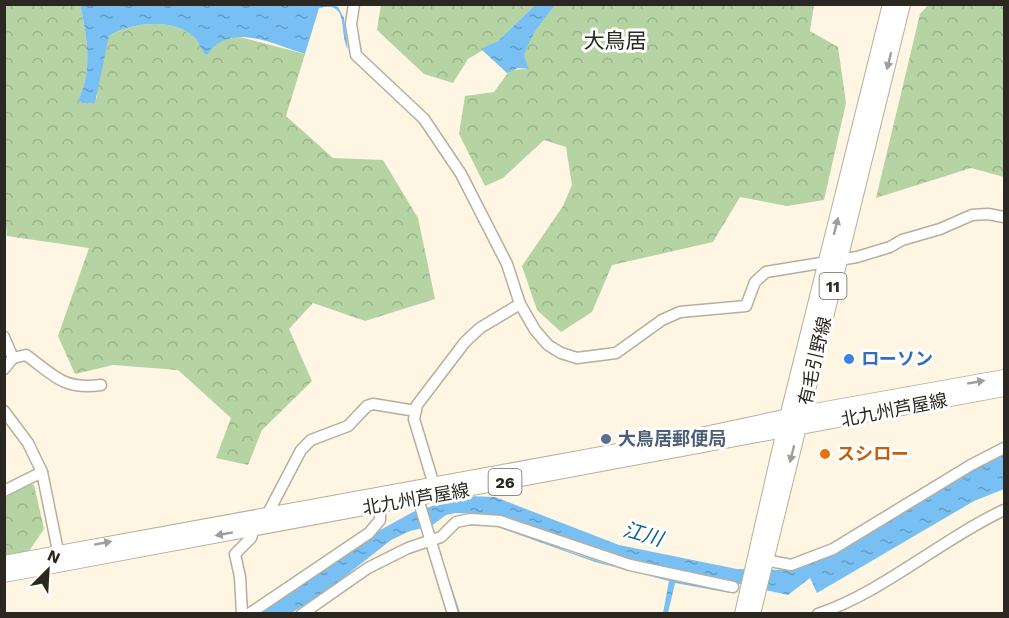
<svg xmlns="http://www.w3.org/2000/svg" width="1009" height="618" viewBox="0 0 1009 618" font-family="'Work Sans','Noto Sans JP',sans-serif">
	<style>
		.forest { fill: url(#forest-crowns) }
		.water { fill: url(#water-ripples) }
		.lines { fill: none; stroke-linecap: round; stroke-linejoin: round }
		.stream { stroke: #78c0f3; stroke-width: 3 }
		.minor-casing { stroke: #b7af9d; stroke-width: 13 }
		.major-casing { stroke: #b7af9d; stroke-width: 16 }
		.minor { stroke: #fff; stroke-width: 10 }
		.major { stroke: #fff; stroke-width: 14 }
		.oneway { fill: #a09e9b }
		.shop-dot { fill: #3f7fe0; stroke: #fff; stroke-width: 2 }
		.service-dot { fill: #5c6f8a; stroke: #fff; stroke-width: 2 }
		.food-dot { fill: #e8710a; stroke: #fff; stroke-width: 2 }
		.labels { text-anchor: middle; stroke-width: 6; stroke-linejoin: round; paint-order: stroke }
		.shield { fill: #fff; stroke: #6b6864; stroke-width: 1.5 }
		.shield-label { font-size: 16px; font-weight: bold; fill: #2b2821 }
		.shop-label { font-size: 18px; font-weight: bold; fill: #366cbe; stroke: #fff; text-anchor: start }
		.street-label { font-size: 18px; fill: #2b2821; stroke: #fff }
		.service-label { font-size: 18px; font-weight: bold; fill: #4e5e75; stroke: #fff; text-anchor: start }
		.food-label { font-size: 18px; font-weight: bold; fill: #c56008; stroke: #fff; text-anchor: start }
		.water-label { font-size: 20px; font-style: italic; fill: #005d8d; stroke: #fff }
		.quarter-label { font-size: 21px; fill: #2b2821; stroke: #fff }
	</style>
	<defs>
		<pattern id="forest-crowns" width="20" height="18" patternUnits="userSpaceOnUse" patternTransform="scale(1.5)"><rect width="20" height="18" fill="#b5d3a3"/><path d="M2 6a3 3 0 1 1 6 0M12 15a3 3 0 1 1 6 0" fill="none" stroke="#9cb58c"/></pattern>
		<pattern id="water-ripples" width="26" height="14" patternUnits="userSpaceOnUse" patternTransform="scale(1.5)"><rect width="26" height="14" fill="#78c0f3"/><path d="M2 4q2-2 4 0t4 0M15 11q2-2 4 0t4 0" fill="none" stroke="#639cc4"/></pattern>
	</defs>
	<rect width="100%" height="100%" fill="#fef5e2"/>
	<g class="forest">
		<path d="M4 5H80C87 34 93 72 78 100L97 98V85L109 36C130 22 177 17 196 39 199 42 201 48 203 52L221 39 236 36 305 54 286 116 333 158 383 160 418 218 435 299 365 321 313 303 289 329 312 381 262 430 248 465 216 458 231 418 178 370 113 365 75 374 58 336 89 248 7 236 4 201Z"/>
		<polygon points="381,5 535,5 498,41 468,59 453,83 424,74 377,30"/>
		<path d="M555 5H814L810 31 838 47 846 103 824 200 787 206 740 197 713 242 612 265 592 312 561 332 537 310 522 266 563 206 572 185 566 147 544 140 503 178 485 186 459 134 465 96 494 92 510 70 527 69C527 63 523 62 524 56 527 35 543 20 555 5Z"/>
		<polygon points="928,5 1004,5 1004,177 971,168 876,198 920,14"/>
		<polygon points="30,484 34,485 44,529 29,551 5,556 5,498"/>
	</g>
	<g class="water">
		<path d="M295 4C313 10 325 0 338 7L344 18 348 49C338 34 351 0 319 8L305 54C273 44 229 21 207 55 200 51 201 45 196 39 177 17 130 22 109 36L95 103H83L78 100C93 72 87 34 80 5Z"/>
		<path d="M535 5H555C540 25 533 30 524 56L529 69 518 68 507 73 481 49 498 41Z"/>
		<path d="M1004 452V489L974 501 817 593 810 578 788 595 730 582 674 579 731 591 730 593 675 583 668 613H663L669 581 595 562 492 525 459 526C492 513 543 542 573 553 604 563 639 576 671 579L490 514 455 513 446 515 431 526 410 531 391 540 329 589 293 612 257 614 382 529 413 512 466 496 495 497 619 545 737 569 785 570 826 558 979 464Z"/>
	</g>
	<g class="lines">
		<polyline class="stream" points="449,584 459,614"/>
		<defs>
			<g id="minor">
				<polyline points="354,4 351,24 356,55 424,119 461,174 507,264 520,304 535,330 548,345 561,353 577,358 616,353 662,320 680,312 746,306 755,282 766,272 857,257 890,247 902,240 940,229 972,215 988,214 1004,217"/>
				<polyline points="4,337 13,358 4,369"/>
				<path d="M13 358 26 355C55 376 63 390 101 385"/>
				<polyline points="4,411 28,443 42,472 60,561"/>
				<polyline points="434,485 414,419 417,405 465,342 480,328 520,304"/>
				<polyline points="4,491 42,472"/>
				<polyline points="418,499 453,614"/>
				<polyline points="267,515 301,450 311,440 348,426 367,406 373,404 416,411"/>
				<polyline points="765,560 791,565 833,549 971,465 1004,448"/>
				<polyline points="242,614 240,577 235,554 251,538 254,529"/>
				<polyline points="249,614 369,533 380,520 380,499"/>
				<polyline points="302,614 368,568 408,548 441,537 456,522 471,519 500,521 630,565 733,587"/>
				<path d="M818 614C885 591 940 540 1004 510"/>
			</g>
			<g id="major">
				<polyline points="700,435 803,413 1004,377"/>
				<polyline points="4,563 634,448"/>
				<polyline points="4,575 1004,389"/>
				<polyline points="742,614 787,417 890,4"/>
				<polyline points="753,614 903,4"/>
			</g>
		</defs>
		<use href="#minor" class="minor-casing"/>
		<use href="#major" class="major-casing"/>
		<use href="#minor" class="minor"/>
		<use href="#major" class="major"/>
	</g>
	<defs><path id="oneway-solid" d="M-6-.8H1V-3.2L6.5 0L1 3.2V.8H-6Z" transform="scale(1.5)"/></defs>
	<g class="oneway">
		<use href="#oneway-solid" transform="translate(889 61) rotate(104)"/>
		<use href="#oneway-solid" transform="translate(836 226) rotate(-76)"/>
		<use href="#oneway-solid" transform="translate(976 382) rotate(-10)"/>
		<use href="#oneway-solid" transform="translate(792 454) rotate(104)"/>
		<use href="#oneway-solid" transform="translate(224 534) rotate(170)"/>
		<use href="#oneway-solid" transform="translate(103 543) rotate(-10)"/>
	</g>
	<circle class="shop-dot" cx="849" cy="359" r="6"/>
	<circle class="service-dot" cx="606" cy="439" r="6"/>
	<circle class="food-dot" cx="825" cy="454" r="6"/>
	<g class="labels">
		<g class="shield">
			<rect x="819.5" y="273" width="27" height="26" rx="4.5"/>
			<rect x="488.5" y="469" width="33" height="26" rx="4.5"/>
		</g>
		<g class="shield-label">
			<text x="833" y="292">11</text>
			<text x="505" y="488">26</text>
		</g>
		<g class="shop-label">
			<text x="861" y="365">ローソン</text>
		</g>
		<g class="street-label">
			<text transform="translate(815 361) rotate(-77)" y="6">有毛引野線</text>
			<text transform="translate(894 410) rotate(-11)" y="6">北九州芦屋線</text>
			<text transform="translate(416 499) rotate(-10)" y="6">北九州芦屋線</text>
		</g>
		<g class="service-label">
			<text x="618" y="445">大鳥居郵便局</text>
		</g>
		<g class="food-label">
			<text x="837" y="460">スシロー</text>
		</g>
		<g class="water-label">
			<text transform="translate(643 534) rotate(16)" y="7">江川</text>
		</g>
		<g class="quarter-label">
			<text x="615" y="48">大鳥居</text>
		</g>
	</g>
	<rect width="1009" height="618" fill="none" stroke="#2b2821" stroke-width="12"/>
	<g transform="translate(48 570) rotate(24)" stroke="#ffffff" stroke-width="4.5" paint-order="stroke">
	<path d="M0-4.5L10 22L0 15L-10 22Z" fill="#2b2821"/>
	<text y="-9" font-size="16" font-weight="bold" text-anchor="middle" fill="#2b2821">N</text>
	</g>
</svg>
